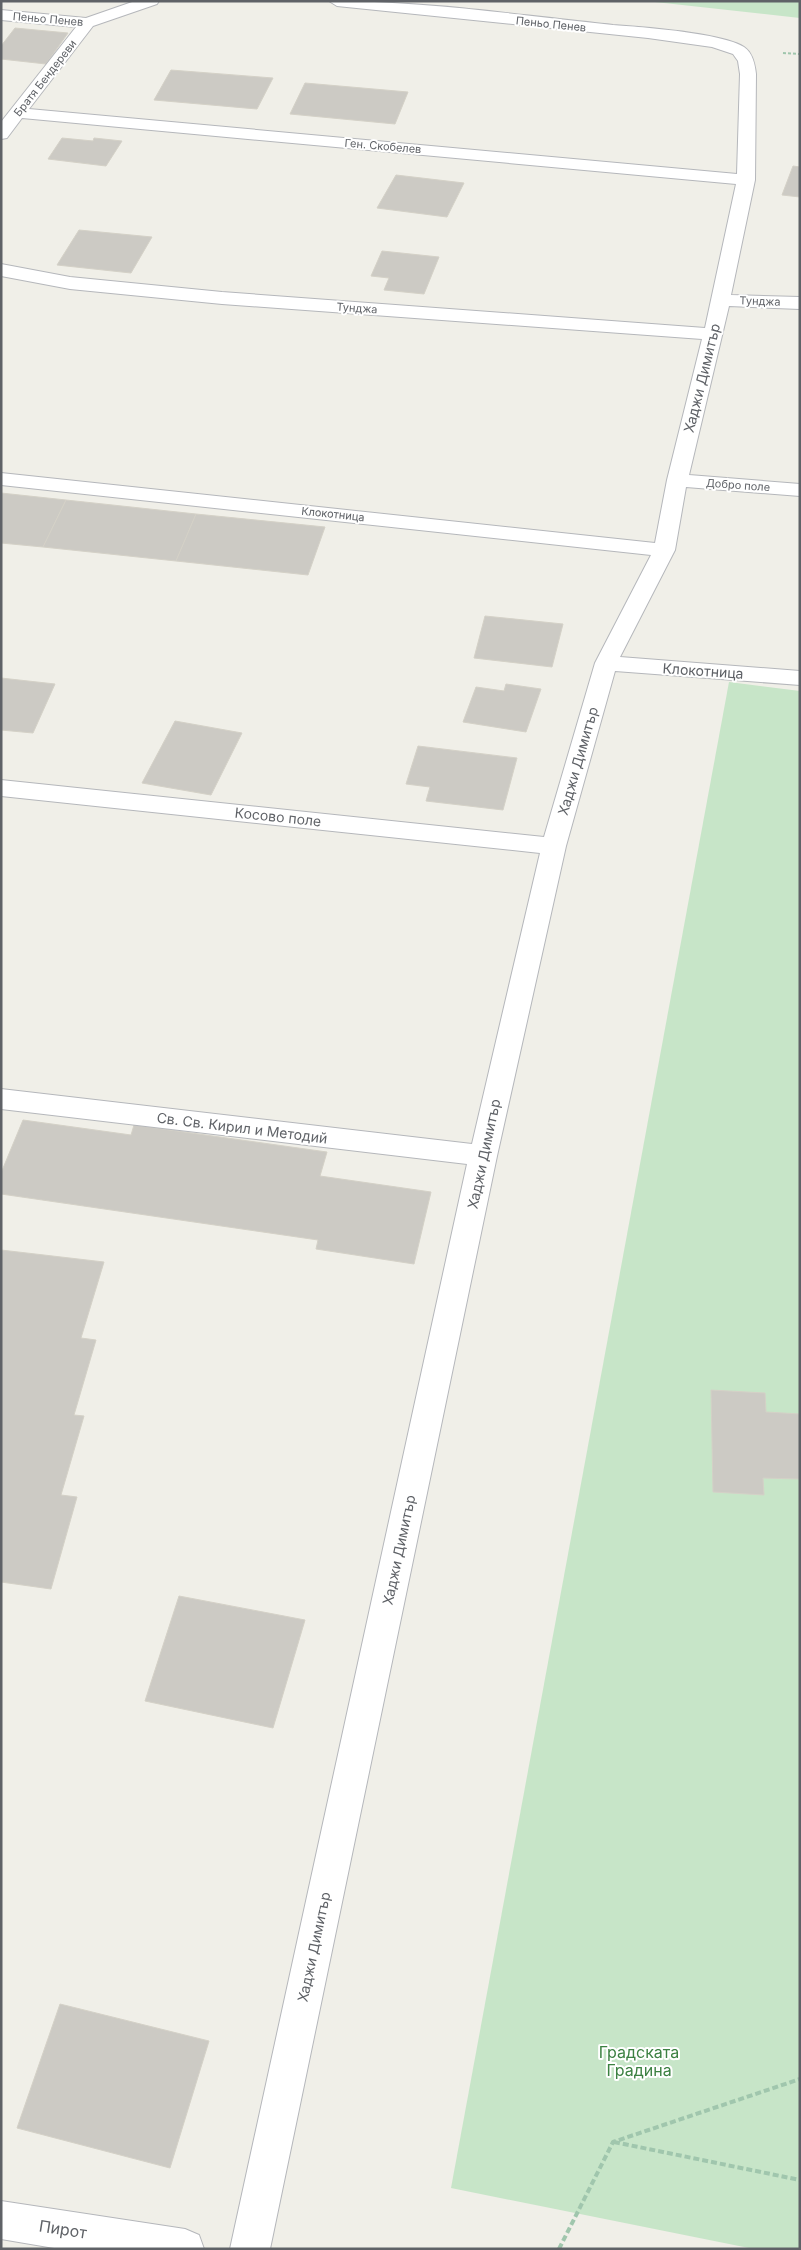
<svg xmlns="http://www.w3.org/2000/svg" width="801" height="2250" viewBox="0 0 801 2250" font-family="Inter,sans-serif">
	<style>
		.green { fill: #c7e5c8 }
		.building { fill: #cccac4; stroke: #d4d1c7 }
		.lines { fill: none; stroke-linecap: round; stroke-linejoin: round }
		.minor-casing { stroke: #b5b7bb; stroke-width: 2 }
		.tertiary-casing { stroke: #b5b7bb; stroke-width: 2 }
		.path-far1 { stroke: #a0c6ad; stroke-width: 2; stroke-dasharray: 3 2; stroke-linecap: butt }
		.path { stroke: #a0c6ad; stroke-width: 4; stroke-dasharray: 6 3; stroke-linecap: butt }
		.minor { fill: #fff; fill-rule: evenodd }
		.tertiary { fill: #fff; fill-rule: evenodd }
		.labels { text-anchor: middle; stroke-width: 4; stroke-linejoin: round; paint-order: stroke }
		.far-street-label { font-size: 11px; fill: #5f6267; stroke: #fff }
		.street-label { font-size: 14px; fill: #5f6267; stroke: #fff }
		.near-park-label { font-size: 16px; fill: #3c8142; stroke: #fff }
		.near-street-label { font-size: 16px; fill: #5f6267; stroke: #fff }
	</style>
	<rect width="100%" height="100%" fill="#f0efe8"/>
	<g class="green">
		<polygon points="646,1 800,1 800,18"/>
		<polygon points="729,682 800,691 800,2249 754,2249 451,2188"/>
	</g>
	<g class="building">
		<polygon points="15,28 68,33 46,64 1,59 1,46"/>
		<polygon points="171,70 273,78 257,109 154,100"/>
		<polygon points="305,83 408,92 395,124 290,114"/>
		<polygon points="62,138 93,141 94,138 122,141 106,166 48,159"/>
		<polygon points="793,166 800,167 800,197 782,195"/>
		<polygon points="396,175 464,183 447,217 377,208"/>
		<polygon points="79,230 152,237 131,273 57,265"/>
		<polygon points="382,251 439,257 424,294 384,290 389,278 371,276"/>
		<polygon points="1,493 66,500 43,547 1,543"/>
		<polygon points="66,500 196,514 176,561 43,547"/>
		<polygon points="196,514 325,527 308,575 176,561"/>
		<polygon points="485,616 563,624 552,667 474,658"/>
		<polygon points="1,678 55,684 33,733 1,730"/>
		<polygon points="506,684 541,689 526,732 463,722 476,687 504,691"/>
		<polygon points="175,721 242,733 211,795 142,783"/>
		<polygon points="418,746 517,758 503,810 426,801 430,787 406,784"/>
		<polygon points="23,1120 131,1135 134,1125 327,1152 320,1176 431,1192 414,1264 316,1249 318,1240 1,1194 1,1173"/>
		<polygon points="1,1250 104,1262 81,1338 96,1340 74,1415 84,1416 61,1495 77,1497 51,1589 1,1582"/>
		<polygon points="711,1390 765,1393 766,1412 800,1414 800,1479 763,1478 764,1495 713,1492"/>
		<polygon points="179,1596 305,1620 273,1728 145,1701"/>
		<polygon points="60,2004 209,2041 170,2168 17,2128"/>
	</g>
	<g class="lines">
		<defs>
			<path id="minor" d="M135 1H159L157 4 93 26 29 109 737 174 740 74 738 61 733 54 712 47 648 38 337 6 329 1C424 1 519 15 613 25 642 27 722 33 744 47 753 53 755 65 756 74L755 180 731 295 800 297V309L729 306 689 475 800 484V496L686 487 675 550 620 657 800 671V685L615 671 566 846 497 1156 270 2249H230L467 1164 1 1109V1089L472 1144 540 853 1 796V780L544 837 595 663 651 555 1 485V473L655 543 667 480 702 339 222 304 70 289 1 276V264L70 277 222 292 705 328 736 184 22 118 7 138 1 139V122L76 27 1 20V10L86 18Z"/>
			<polygon id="tertiary" points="1,2201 185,2229 199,2235 204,2249 60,2249 1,2239"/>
		</defs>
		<use href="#minor" class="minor-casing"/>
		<use href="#tertiary" class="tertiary-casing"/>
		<polyline class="path-far1" points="783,53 800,54"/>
		<g class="path">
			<polyline points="614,2142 800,2180"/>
			<polyline points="559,2249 613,2142 800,2079"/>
		</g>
		<use href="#minor" class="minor"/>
		<use href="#tertiary" class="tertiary"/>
	</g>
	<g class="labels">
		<g class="far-street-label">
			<text transform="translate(48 19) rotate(5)" y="4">Пеньо Пенев</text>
			<text transform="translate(551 24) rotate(6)" y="4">Пеньо Пенев</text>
			<text transform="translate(45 78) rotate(-52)" y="4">Братя Бендереви</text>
			<text transform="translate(383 146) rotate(5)" y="4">Ген. Скобелев</text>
			<text transform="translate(760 301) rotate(2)" y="4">Тунджа</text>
			<text transform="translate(357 308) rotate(4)" y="4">Тунджа</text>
			<text transform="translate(738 485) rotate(4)" y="4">Добро поле</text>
			<text transform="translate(333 514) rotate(6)" y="4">Клокотница</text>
		</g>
		<g class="street-label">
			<text transform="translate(702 378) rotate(-76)" y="5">Хаджи Димитър</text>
			<text transform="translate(703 671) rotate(4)" y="5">Клокотница</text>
			<text transform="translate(578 761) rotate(-74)" y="5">Хаджи Димитър</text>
			<text transform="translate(278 817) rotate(6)" y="5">Косово поле</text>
			<text transform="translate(242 1128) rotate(7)" y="5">Св. Св. Кирил и Методий</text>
			<text transform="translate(484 1154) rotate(-78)" y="5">Хаджи Димитър</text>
			<text transform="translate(399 1550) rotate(-78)" y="5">Хаджи Димитър</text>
			<text transform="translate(314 1947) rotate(-78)" y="5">Хаджи Димитър</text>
		</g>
		<g class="near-park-label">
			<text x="639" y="2058">Градската<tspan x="639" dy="18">Градина</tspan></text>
		</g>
		<g class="near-street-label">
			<text transform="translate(63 2229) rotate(9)" y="6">Пирот</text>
		</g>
	</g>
	<rect width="801" height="2250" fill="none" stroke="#5f6267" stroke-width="5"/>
</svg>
